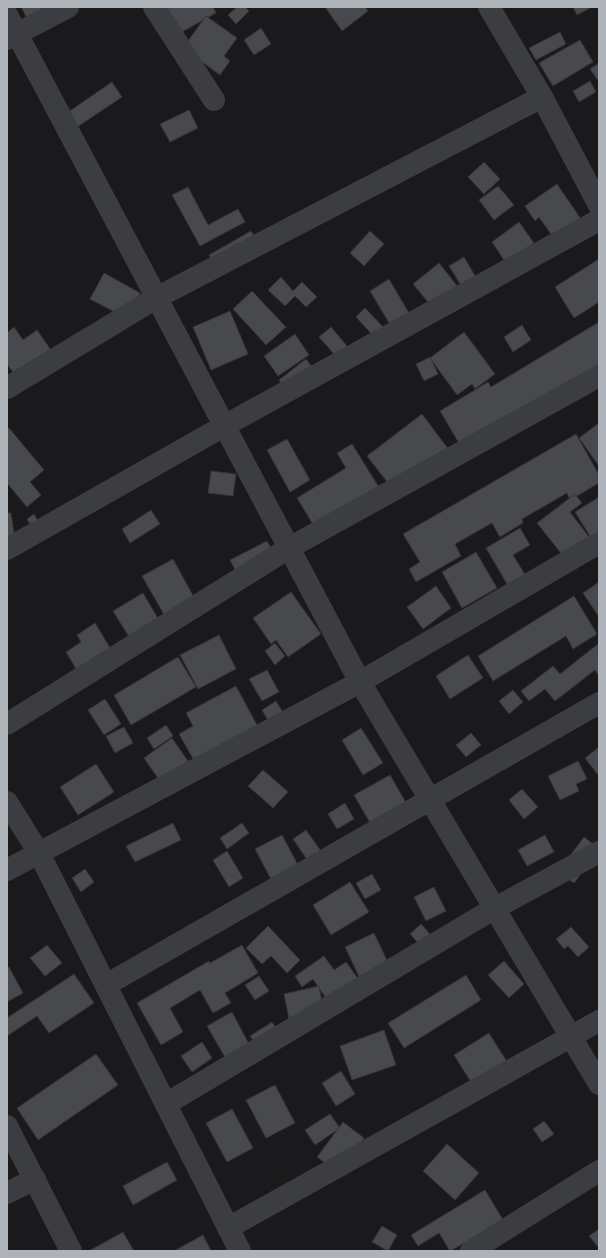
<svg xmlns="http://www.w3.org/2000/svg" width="606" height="1258" viewBox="0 0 606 1258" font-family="Ubuntu,sans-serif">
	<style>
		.building { fill: #47494c; stroke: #343538 }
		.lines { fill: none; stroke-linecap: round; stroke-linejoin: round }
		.minor { stroke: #3c3d41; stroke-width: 22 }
	</style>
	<rect width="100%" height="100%" fill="#1a1a1c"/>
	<g class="building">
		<polygon points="21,7 47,7 30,24"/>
		<polygon points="166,7 213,7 216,13 180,33"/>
		<polygon points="237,7 245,7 249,11 236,24 228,15"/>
		<polygon points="325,7 365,7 368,11 342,31"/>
		<polygon points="573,7 592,7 577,15"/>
		<polygon points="206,16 237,38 224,56 230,61 220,75 183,48"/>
		<polygon points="261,28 271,44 254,55 244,40"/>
		<polygon points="560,32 566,44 536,60 529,48"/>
		<polygon points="580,40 593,62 553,86 539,63"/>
		<polygon points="599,63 599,82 590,69"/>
		<polygon points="590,81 596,92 579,102 573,91"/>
		<polygon points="112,82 122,97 71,131 61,117"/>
		<polygon points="189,110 198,128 170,142 160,124"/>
		<polygon points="484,162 500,179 484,194 468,177"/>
		<polygon points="557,184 585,225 558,244 539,217 535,221 525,206"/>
		<polygon points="498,186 514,205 494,220 479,200"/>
		<polygon points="188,187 208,225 238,209 245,222 200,246 172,195"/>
		<polygon points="519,222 534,243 506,263 492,242"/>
		<polygon points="251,231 261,247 219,272 209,255"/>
		<polygon points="370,231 384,244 364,266 350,253"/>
		<polygon points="464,257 481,286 467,295 449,266"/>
		<polygon points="599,259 599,302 574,318 555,287"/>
		<polygon points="439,263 462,292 437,313 413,284"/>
		<polygon points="104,273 140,293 126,318 90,299"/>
		<polygon points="281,277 293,291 302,282 317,297 306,307 295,296 285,306 268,290"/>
		<polygon points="389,279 413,320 394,331 370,291"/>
		<polygon points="252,291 286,327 266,345 233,309"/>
		<polygon points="365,308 388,332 378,341 356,317"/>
		<polygon points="230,311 248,354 211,370 193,327"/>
		<polygon points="599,322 599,380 466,455 440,411 488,382 491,387"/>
		<polygon points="522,325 531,340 513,352 504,337"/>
		<polygon points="14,327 23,340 37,330 58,360 22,385 7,364 7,333"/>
		<polygon points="331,327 353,353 342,363 319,337"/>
		<polygon points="464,332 495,374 475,389 472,384 457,395 430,358"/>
		<polygon points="295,334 309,355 278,376 264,356"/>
		<polygon points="430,357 438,374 424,381 416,364"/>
		<polygon points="306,359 318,375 291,396 279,380"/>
		<polygon points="422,414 455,458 395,492 367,456"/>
		<polygon points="599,423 599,466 579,438"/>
		<polygon points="9,428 44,470 30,482 41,495 27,507 7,483 7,429"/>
		<polygon points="576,434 599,475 599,483 570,500 567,493 522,519 523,523 500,537 492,523 455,544 461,556 416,582 409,569 420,562 403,534"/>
		<polygon points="287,439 310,480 290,492 267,450"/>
		<polygon points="352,444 385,497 320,536 297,498 346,468 337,453"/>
		<polygon points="211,471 236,474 233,496 208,493"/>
		<polygon points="575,494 582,503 570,512 589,537 564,557 537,523"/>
		<polygon points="599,497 599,537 593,541 575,512"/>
		<polygon points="151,510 160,524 130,543 122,529"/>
		<polygon points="7,513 11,513 16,547 7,548"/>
		<polygon points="34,514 44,531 36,536 27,519"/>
		<polygon points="520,528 530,545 513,555 529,581 511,591 486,548"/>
		<polygon points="267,541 277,560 240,579 230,560"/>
		<polygon points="476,552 497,588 462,608 442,572"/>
		<polygon points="173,559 196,601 166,618 142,576"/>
		<polygon points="599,582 599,617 583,593"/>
		<polygon points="436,586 451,608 423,629 407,607"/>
		<polygon points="291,592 321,634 288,657 276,640 271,644 253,618"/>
		<polygon points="143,593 160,622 131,640 113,611"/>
		<polygon points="574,596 597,634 573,649 566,636 493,681 478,656"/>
		<polygon points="95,623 112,651 78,672 66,652 81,642 77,635"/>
		<polygon points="219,635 236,669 198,689 180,655"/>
		<polygon points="275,643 285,656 275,665 265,651"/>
		<polygon points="598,644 599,676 595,670 555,701 545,689 529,701 521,691 553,666 560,674"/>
		<polygon points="468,655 483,678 450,699 436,676"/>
		<polygon points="178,657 196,687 131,725 114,695"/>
		<polygon points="267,670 279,692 262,701 249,679"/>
		<polygon points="236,686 257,725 195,762 179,734 193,726 186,713"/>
		<polygon points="513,690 523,702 509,714 499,701"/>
		<polygon points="105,699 121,724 104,735 88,710"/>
		<polygon points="276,701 285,716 271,725 262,710"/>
		<polygon points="166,725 173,736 154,749 147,738"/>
		<polygon points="124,727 133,743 115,753 106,736"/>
		<polygon points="361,728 383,763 363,775 342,740"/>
		<polygon points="471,733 481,745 466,757 456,745"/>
		<polygon points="172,738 190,764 162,784 144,758"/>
		<polygon points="599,747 599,776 585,758"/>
		<polygon points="578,761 587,779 576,784 579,791 560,800 548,776"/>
		<polygon points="96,764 114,792 78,815 60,787"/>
		<polygon points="263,770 288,792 273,808 248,786"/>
		<polygon points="390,775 409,808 373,828 354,795"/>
		<polygon points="522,789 538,807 524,819 509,800"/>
		<polygon points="345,803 354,819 337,829 328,814"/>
		<polygon points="173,823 181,840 135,862 126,846"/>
		<polygon points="242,823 249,833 227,849 220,838"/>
		<polygon points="306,830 321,851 308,861 293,839"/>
		<polygon points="282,835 298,865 271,879 255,849"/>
		<polygon points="545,835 554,852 527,866 518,850"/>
		<polygon points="584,837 599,849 574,883 558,872"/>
		<polygon points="227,851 243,878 229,887 213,860"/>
		<polygon points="85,869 94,882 81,892 72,878"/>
		<polygon points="372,874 381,890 365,899 356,883"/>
		<polygon points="350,882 369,912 331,935 313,905"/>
		<polygon points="434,887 446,911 426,921 414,897"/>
		<polygon points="421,924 430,934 419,944 410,934"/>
		<polygon points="268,926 300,960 287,973 271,956 262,964 246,948"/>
		<polygon points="571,927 589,947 578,957 568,946 564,949 556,939"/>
		<polygon points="374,933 392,971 363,985 345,947"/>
		<polygon points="47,945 62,963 45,976 30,958"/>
		<polygon points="242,945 258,973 225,993 231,1003 213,1013 200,990 170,1008 183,1032 161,1045 137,1003 209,961 210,963"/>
		<polygon points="324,956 334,970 346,962 367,991 336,1013 313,979 302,987 295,976"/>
		<polygon points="504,961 524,984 509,998 488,975"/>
		<polygon points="9,967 23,993 7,1002 7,968"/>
		<polygon points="74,974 94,1003 49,1033 37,1016 7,1036 7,1018"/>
		<polygon points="466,975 481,1000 404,1048 388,1023"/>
		<polygon points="259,976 269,991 255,1000 245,985"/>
		<polygon points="319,986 325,1017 290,1024 284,994"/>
		<polygon points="232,1012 250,1046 226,1059 207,1026"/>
		<polygon points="272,1022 283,1039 261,1053 250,1036"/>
		<polygon points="384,1030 396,1065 352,1080 340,1046"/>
		<polygon points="489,1033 514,1073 479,1095 454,1055"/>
		<polygon points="202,1042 212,1058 192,1072 181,1056"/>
		<polygon points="96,1054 118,1085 38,1140 17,1108"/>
		<polygon points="341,1071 355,1094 336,1106 322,1083"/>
		<polygon points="275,1085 295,1123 266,1138 246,1100"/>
		<polygon points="232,1109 253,1148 227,1162 206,1123"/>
		<polygon points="330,1114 340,1128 315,1145 305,1130"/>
		<polygon points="544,1121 554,1134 542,1142 533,1129"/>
		<polygon points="343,1122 364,1138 339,1173 317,1157"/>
		<polygon points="447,1144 479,1173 455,1200 423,1171"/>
		<polygon points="167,1162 177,1180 133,1205 123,1186"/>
		<polygon points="485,1190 511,1233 482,1233 450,1251 439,1233 418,1246 411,1235"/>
		<polygon points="382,1226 397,1235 388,1251 372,1242"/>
		<polygon points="599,1229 599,1248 589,1236"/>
		<polygon points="123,1232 134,1251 89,1251"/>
		<polygon points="203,1235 211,1251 174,1251"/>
	</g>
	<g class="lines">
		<g class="minor">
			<polyline points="154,7 214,100"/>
			<polyline points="489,7 542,97 599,205"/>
			<polyline points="7,15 360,682 599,1084"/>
			<polyline points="7,39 68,7"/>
			<polyline points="7,388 156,298 542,97"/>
			<polyline points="7,549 224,426 599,220"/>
			<polyline points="7,724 289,548 599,376"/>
			<polyline points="7,802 39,853 240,1251"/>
			<polyline points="7,870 360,682 599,543"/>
			<polyline points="106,985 599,703"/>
			<polyline points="166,1104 495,908 599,852"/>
			<polyline points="7,1126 71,1251"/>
			<polyline points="7,1193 35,1179"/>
			<polyline points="228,1228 599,1021"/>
			<polyline points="471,1251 599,1171"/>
		</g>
	</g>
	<rect width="606" height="1258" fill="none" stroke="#aeb3ba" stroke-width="16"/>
</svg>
